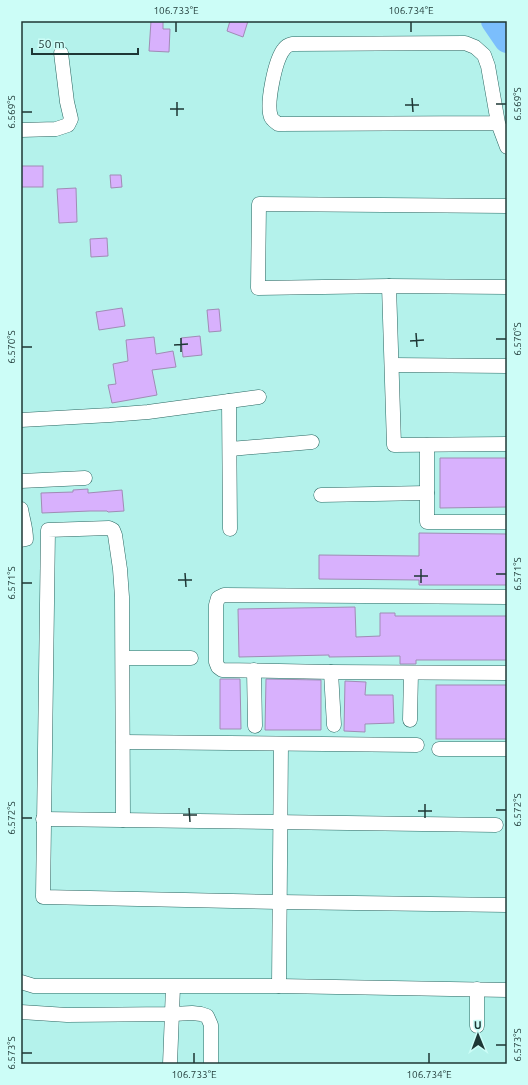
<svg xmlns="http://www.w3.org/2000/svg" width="528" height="1085" viewBox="0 0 528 1085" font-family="Ubuntu,sans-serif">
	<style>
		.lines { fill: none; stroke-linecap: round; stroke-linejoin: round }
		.river { stroke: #7bbefc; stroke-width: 26 }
		.building { fill: #d8b1fd; stroke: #a08cb5 }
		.street-casing { stroke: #2a6661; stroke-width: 15 }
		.street { stroke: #fff; stroke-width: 14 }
		.ticks { fill: none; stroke: #1e3735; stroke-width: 1.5 }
		.neatline { fill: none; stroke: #1e3735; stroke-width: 1.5 }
		.ticks-label { font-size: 10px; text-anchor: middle; fill: #1e3735 }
	</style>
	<rect width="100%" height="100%" fill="#b4f2eb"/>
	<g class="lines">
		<polyline class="river" points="494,21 507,40"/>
	</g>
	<g class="building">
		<polygon points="151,21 163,21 163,29 170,29 169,52 149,51"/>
		<polygon points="230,21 248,21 243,37 227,31"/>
		<rect x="21" y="166" width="22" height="21"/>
		<polygon points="110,175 121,175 122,187 111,188"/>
		<polygon points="76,188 77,222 59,223 57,189"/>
		<polygon points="107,238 108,256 91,257 90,239"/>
		<polygon points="122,308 125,326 99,330 96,312"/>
		<polygon points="219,309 221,331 209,332 207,310"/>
		<polygon points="200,336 202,355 183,357 181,338"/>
		<polygon points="154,337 156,354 173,351 176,367 152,370 157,395 112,403 108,385 116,384 113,364 128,361 126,340"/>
		<polygon points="440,458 507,458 507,507 440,508"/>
		<polygon points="88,489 88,493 122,490 124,511 108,512 107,511 90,511 42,513 41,493 73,492 73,490"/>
		<polygon points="419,533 507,534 507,585 419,585 419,580 319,579 319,555 419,556"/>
		<polygon points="355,607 356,637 380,636 380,613 395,613 395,616 507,616 507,660 416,660 416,664 400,664 400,656 329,657 329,655 239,657 238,609"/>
		<polygon points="220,679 240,679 241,729 220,729"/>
		<polygon points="266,679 321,680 321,730 265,730"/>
		<polygon points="345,681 366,682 365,695 393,695 394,723 365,724 365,732 344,731"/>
		<rect x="436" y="685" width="71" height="54"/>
	</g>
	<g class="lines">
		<defs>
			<g id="street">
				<path d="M498 123 278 124C276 122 272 120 271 117 266 104 275 60 284 49 286 46 288 45 292 44L465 43 475 47 484 55 488 66 498 123 507 147"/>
				<polyline points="21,130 56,129 68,125 71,119 67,102 61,53"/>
				<polyline points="507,206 259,204 258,288 389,286 507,287"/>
				<polyline points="389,286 394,445 507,444"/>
				<polyline points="392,365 507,366"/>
				<polyline points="229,401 230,529"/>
				<polyline points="21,420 110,415 148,412 259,397"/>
				<polyline points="427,445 427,522 507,522"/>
				<polyline points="230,449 312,442"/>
				<polyline points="21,481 85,478"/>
				<polyline points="321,495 427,493"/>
				<path d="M21 509C23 521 26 528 26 539L21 540"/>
				<polyline points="507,597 224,595 218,598 216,605 216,662 218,667 222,670 331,672 507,673"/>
				<polyline points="123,658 191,658"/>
				<polyline points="254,670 255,726"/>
				<polyline points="331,672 334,725"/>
				<polyline points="410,720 411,673"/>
				<polyline points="123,742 417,745"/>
				<polyline points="439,749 507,749"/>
				<polyline points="43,819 496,825"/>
				<polyline points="123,820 122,597 120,569 115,535 113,530 109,528 48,530 43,897 279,902 507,905"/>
				<polyline points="21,982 34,986 279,986 507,990"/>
				<polyline points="279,986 281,744"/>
				<polyline points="477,989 477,1026"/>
				<polyline points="21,1012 67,1015 173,1014 192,1013 201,1014 207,1016 211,1025 211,1064"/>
				<polyline points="170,1064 173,987"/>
			</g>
		</defs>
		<use href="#street" class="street-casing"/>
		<use href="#street" class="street"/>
	</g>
	<path class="ticks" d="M176 22V32M411 22V32M412 98 413 112M177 102V116M496 104H506M405 105H419M170 109H184M22 112H32M416 333 417 347M181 338V352M496 339H506M410 341 424 340M174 345 188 344M22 347H32M421 569V583M185 573 186 587M496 574H506M414 576H428M178 580H192M22 583H32M425 804V818M189 808 190 822M496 810H506M418 811H432M183 815H197M22 818H32M496 1045H506M22 1053H32M194 1053V1063M429 1053V1063"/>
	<rect width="528" height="1085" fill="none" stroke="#ccfdf7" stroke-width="44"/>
	<g transform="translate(478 1035) rotate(359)" stroke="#ccfdf7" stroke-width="3" paint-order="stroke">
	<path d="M0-3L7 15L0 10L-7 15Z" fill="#1e3735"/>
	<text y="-6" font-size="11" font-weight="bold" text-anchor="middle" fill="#1e3735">U</text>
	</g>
	<path d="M32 48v6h106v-6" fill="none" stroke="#1e3735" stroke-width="2"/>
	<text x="38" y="48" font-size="12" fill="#1e3735" stroke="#ccfdf7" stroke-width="3" paint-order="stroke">50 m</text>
	<rect x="22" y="22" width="484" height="1041" class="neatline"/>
	<g class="ticks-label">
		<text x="176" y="14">106.733°E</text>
		<text x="411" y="14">106.734°E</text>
		<text transform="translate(517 104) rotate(-90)" y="4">6.569°S</text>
		<text transform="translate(11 112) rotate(-90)" y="4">6.569°S</text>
		<text transform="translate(517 339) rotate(-90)" y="4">6.570°S</text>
		<text transform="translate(11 347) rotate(-90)" y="4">6.570°S</text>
		<text transform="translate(517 574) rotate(-90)" y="4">6.571°S</text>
		<text transform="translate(11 583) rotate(-90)" y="4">6.571°S</text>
		<text transform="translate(517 810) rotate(-90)" y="4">6.572°S</text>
		<text transform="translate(11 818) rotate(-90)" y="4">6.572°S</text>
		<text transform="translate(517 1045) rotate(-90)" y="4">6.573°S</text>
		<text transform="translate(11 1053) rotate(-90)" y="4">6.573°S</text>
		<text x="194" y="1078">106.733°E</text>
		<text x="429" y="1078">106.734°E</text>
	</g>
</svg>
